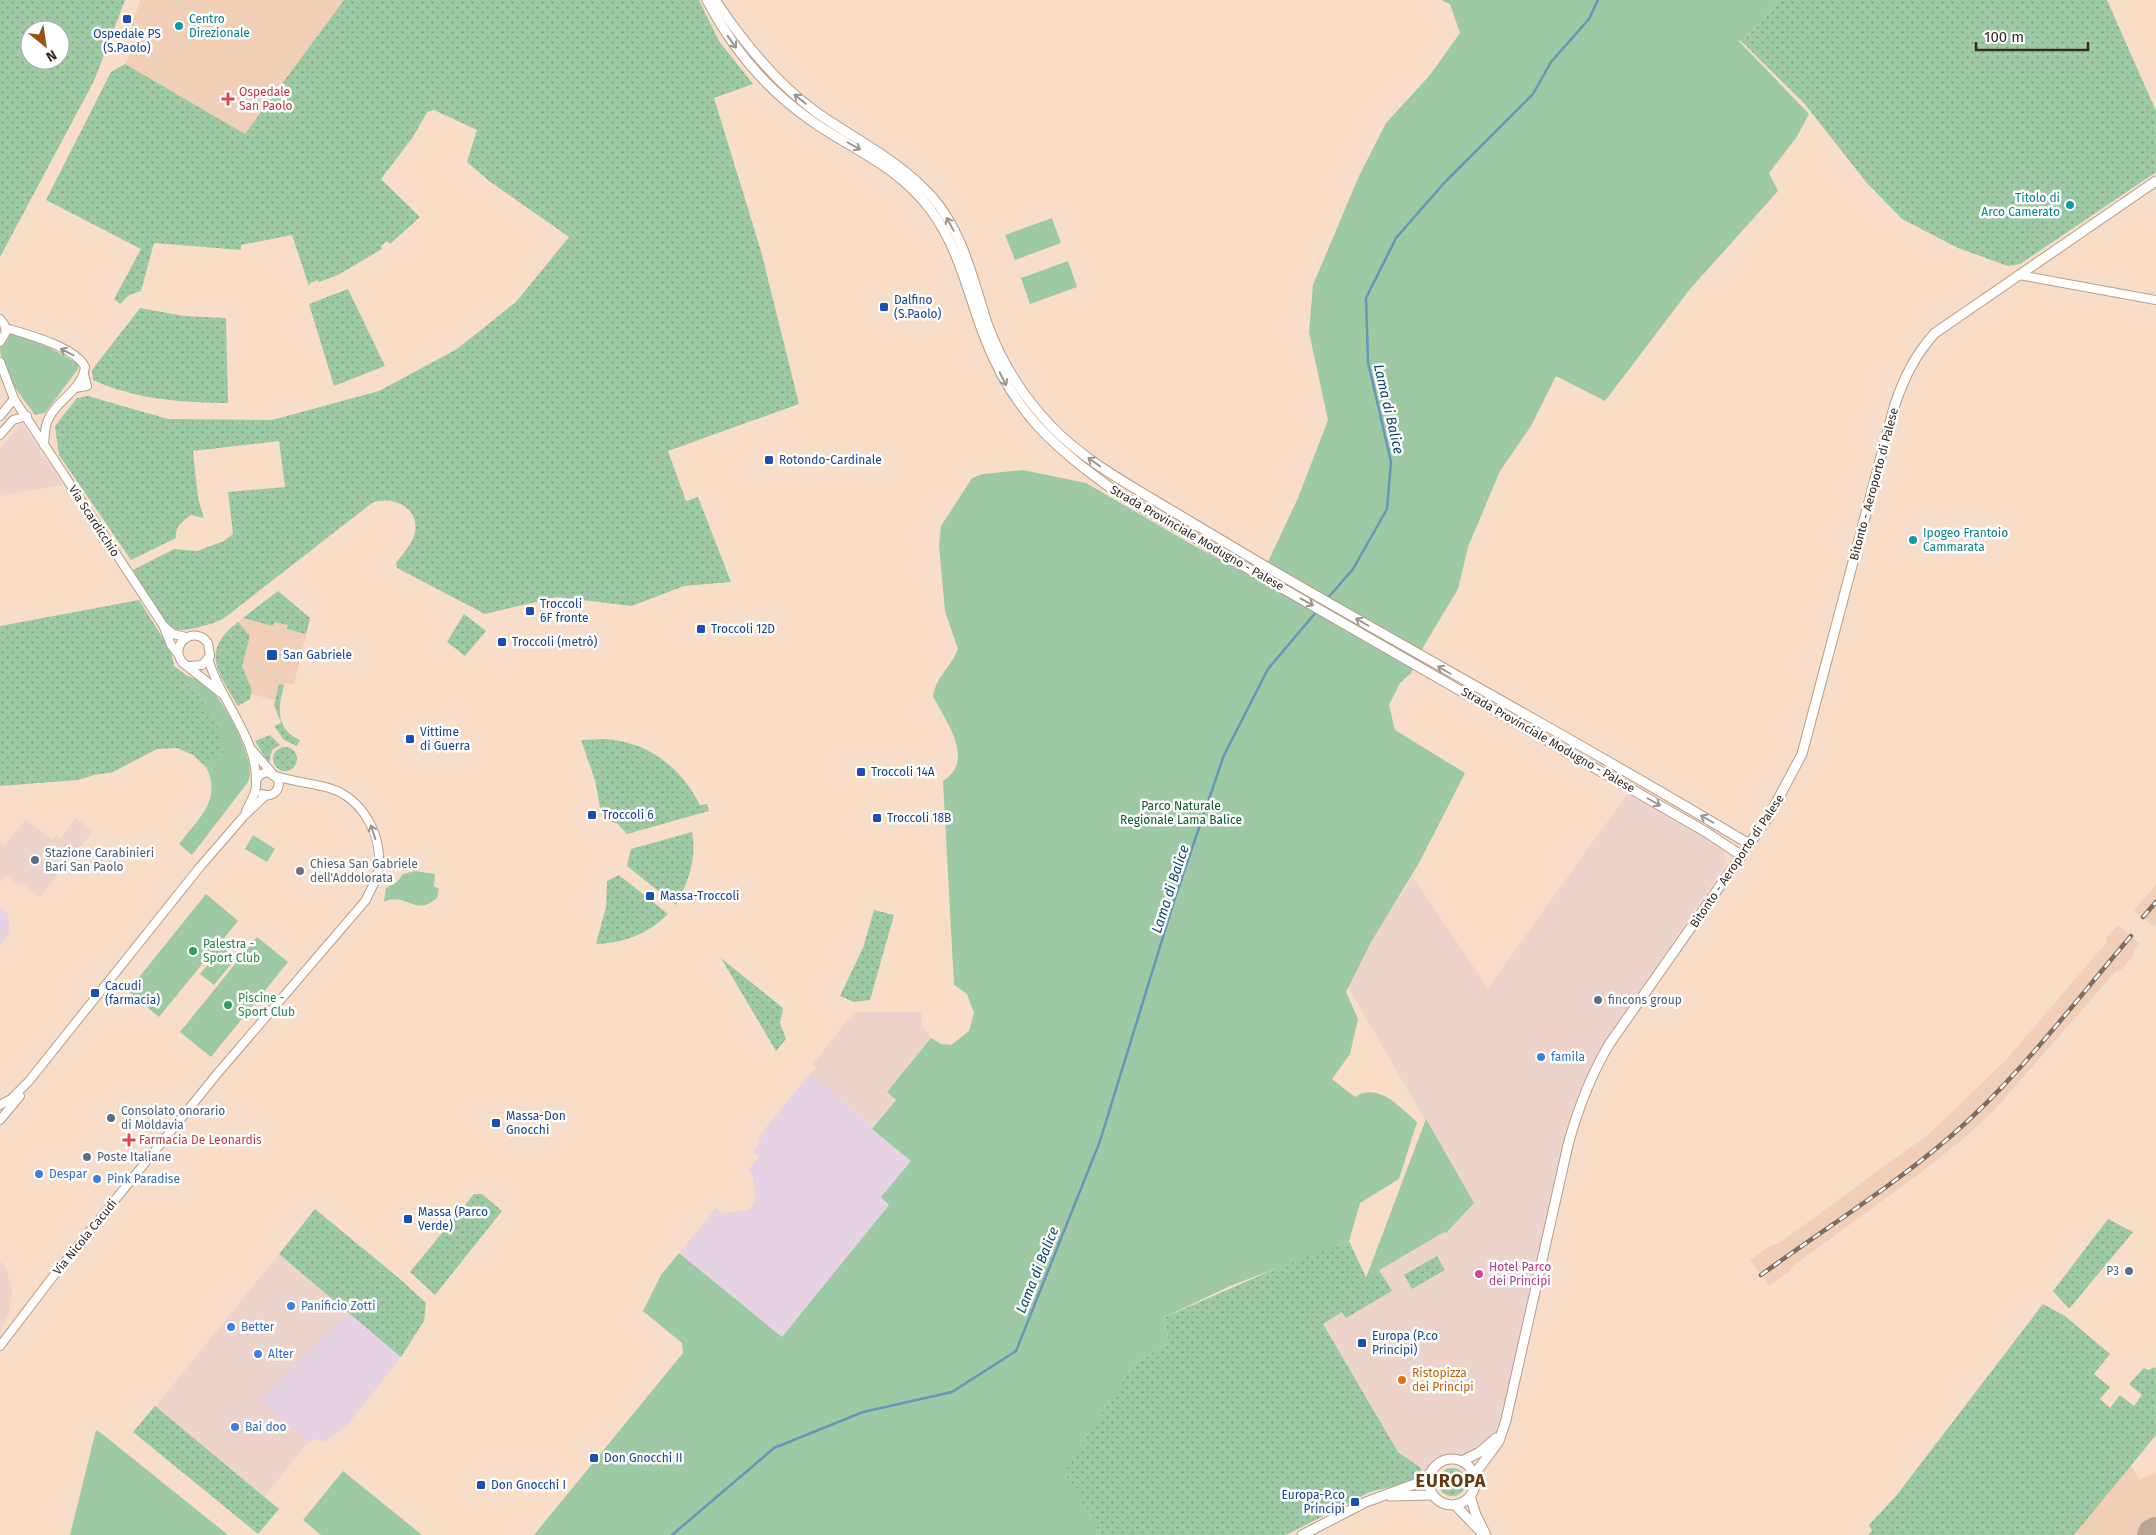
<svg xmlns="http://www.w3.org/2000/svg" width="2156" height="1535" viewBox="0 0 2156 1535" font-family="'Fira Sans',sans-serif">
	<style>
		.commercial { fill: #ecd3cc }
		.education { fill: #e5d3e3 }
		.built { fill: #f0cfb6 }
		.grass { fill: url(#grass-dots); fill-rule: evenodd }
		.park { fill: #9dc9a5 }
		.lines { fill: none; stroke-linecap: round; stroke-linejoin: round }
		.stream { stroke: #6897ba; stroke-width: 2.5 }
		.taxiway { stroke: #bba695; stroke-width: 20 }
		.tertiary-casing { stroke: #b79e8b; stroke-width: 10 }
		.secondary-casing { stroke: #b79e8b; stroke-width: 11 }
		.tertiary { stroke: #fff; stroke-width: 8 }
		.secondary { stroke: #fff; stroke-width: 9 }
		.rail-casing { stroke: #7e6e61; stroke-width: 4.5 }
		.rail { stroke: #fff; stroke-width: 2.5; stroke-dasharray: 8; stroke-linecap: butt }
		.oneway { stroke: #9a9692 }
		.transit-dot { fill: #1a4fb4; stroke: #fff; stroke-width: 2 }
		.culture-dot { fill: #0f9aa8; stroke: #fff; stroke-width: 2 }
		.health-dot { fill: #e0444e; stroke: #fff; stroke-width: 2 }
		.service-dot { fill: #5c6f8a; stroke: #fff; stroke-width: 2 }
		.worship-dot { fill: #6b7280; stroke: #fff; stroke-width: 2 }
		.leisure-dot { fill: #2e9e5b; stroke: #fff; stroke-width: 2 }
		.shop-dot { fill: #3f7fe0; stroke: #fff; stroke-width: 2 }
		.hotel-dot { fill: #d1479c; stroke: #fff; stroke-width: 2 }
		.food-dot { fill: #e8710a; stroke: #fff; stroke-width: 2 }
		.labels { text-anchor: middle; stroke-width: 5; stroke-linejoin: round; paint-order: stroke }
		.culture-label { font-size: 12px; fill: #0d838f; stroke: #fff; text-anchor: start }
		.transit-label { font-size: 12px; fill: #164399; stroke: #fff; text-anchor: start }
		.health-label { font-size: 12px; fill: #be3a42; stroke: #fff; text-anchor: start }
		.street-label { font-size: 12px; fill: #362c24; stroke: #fff }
		.park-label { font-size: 12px; fill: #0e5829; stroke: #fff }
		.service-label { font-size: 12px; fill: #4e5e75; stroke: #fff; text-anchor: start }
		.worship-label { font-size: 12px; fill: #5b616d; stroke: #fff; text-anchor: start }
		.leisure-label { font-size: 12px; fill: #27864d; stroke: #fff; text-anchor: start }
		.shop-label { font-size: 12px; fill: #366cbe; stroke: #fff; text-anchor: start }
		.hotel-label { font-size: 12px; fill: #b23c85; stroke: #fff; text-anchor: start }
		.food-label { font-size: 12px; fill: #c56008; stroke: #fff; text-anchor: start }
		.water-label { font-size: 14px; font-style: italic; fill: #0d496c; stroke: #fff }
		.district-label { font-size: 18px; font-weight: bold; letter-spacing: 1px; fill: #653a12; stroke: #fff }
	</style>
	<defs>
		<pattern id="grass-dots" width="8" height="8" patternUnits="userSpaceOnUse" patternTransform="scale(1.25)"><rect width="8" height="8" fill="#9dc9a5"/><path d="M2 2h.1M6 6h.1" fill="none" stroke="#81a386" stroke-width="1.8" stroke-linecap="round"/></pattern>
	</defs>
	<rect width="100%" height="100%" fill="#f8ddc9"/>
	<g class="commercial">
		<polygon points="21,424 23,425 63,485 0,496 0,448"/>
		<polygon points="1628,793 1712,842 1724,851 1726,864 1610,1034 1581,1086 1570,1118 1507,1399 1497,1432 1492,1438 1467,1457 1455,1455 1438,1456 1423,1472 1398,1452 1323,1324 1342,1312 1345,1317 1391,1291 1379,1270 1445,1231 1446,1233 1473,1203 1343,978 1413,877 1488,988"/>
		<polygon points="76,818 93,831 40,897 22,883 19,886 6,875 0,882 0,842 4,845 26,819 52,840 56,835 60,839"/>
		<polygon points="854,1012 921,1012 922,1026 931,1038 887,1092 896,1100 874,1127 810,1074 816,1067 813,1064"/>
		<polygon points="279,1254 349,1312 259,1401 308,1442 264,1497 155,1407"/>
		<polygon points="0,1261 6,1268 12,1291 9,1313 0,1331"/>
	</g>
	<g class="education">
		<polygon points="0,907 8,914 10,933 0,945"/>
		<polygon points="810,1074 912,1160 881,1197 890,1204 782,1337 679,1253 716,1208 723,1213 749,1210 755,1202 753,1176 748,1171 759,1157 753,1151 762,1140 758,1137"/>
		<polygon points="349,1312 401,1357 349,1423 325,1442 317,1439 308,1442 259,1401"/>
	</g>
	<g class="built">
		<polygon points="140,0 344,0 245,134 125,64 138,37 132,25"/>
		<polygon points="278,591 310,618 294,684 285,683 280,701 251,694 252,690 242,666 250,636 238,622"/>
		<polygon points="2156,885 2156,925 2154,927 2134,910"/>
		<polygon points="2118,925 2140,944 2134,950 2133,956 2122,969 2116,971 1997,1107 1968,1135 1923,1171 1793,1266 1790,1271 1769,1286 1750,1260 1772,1245 1778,1244 1930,1133 2005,1061 2106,943 2107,937"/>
		<polygon points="2131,1465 2139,1480 2156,1472 2156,1535 2074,1535"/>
	</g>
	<g class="grass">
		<path d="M0 0H125L94 81 0 257ZM30 30H60V60H30Z"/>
		<path d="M344 0H699L719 41 753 84 714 98 761 251 799 404 668 451 686 501 698 497 731 582 684 586 632 606 557 597 485 614 397 568 396 563C403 553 413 544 415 532 420 507 391 495 372 503L223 619C213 624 184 633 173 629 164 625 140 580 133 570L174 549 197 551 224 541 233 534 228 492 285 487 279 441 193 451 198 498 204 518 191 515C182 522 175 526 176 538L131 560 59 455 55 426 77 398 88 396 168 419 272 420 379 391 457 349 516 302 569 237 489 181 467 162 477 130 434 110 427 112 413 137 381 179 420 217 390 244 387 241 381 246 382 249 338 275 319 282 318 280 310 283 309 286 292 235 241 245V250L154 243 141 291 129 295 120 304 114 299 141 249 46 200 111 72 125 64 245 134Z"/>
		<polygon points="1781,0 2107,0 2156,111 2156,172 2020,264 2008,266 1958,248 1902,219 1866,182 1804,103 1742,42"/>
		<polygon points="348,289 385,366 334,386 309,304"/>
		<path d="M140 308 184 316 226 318 228 403C183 403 134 399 93 380L92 370Z"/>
		<polygon points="278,591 310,618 306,634 287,629 288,625 275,622 273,626 243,618"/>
		<polygon points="139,600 171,651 174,666 186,675 219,727 223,753 206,767 193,755 177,748 157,749 113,772 94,775 78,780 0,786 0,626"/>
		<polygon points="464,614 486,631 465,656 447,642"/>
		<path d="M238 622 250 636 242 666 252 690 250 699 238 706C219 673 199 652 238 622Z"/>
		<path d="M279 684 284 685C278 707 275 729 300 740L297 746 284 740 274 726 281 723 274 705Z"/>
		<polygon points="270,735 280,745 272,750 269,763 255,741"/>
		<path d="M602 739C646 740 681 767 700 805L707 804 709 811 627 834 618 824 602 818 595 780 581 740Z"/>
		<circle cx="285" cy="759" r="12"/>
		<path d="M692 832C697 859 688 882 676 905L627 866 631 849Z"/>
		<path d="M619 875 668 914C648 934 624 943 596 944L606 907 607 881Z"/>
		<polygon points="874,910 894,915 870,1000 854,1002 840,996 863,948"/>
		<polygon points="721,958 783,1008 780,1023 786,1039 776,1051"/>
		<polygon points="474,1194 482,1194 502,1211 435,1295 410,1272"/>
		<polygon points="315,1209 400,1279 426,1303 424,1321 401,1357 279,1254"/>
		<polygon points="2108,1219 2133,1232 2069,1309 2053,1291"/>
		<polygon points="1349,1241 1366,1277 1379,1270 1392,1291 1346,1318 1342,1312 1323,1324 1398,1452 1421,1468 1421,1471 1416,1480 1370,1492 1286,1535 1101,1535 1063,1472 1134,1364 1169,1342 1163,1318 1307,1255"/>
		<polygon points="1437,1256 1445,1270 1412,1289 1404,1275"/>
		<polygon points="2043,1304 2065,1316 2110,1354 2094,1374 2110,1387 2100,1399 2110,1408 2120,1395 2134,1406 2142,1395 2129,1384 2144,1368 2149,1370 2154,1367 2156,1368 2156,1435 2074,1535 1868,1535 1872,1531 1869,1525 1896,1496"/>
		<polygon points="155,1406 279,1509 258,1534 133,1432"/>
		<circle cx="1452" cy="1482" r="14"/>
	</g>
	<g class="park">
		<path d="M1441 0H1781L1742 42 1737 39 1809 114 1796 138 1769 173 1778 191 1690 289 1605 401 1556 376 1531 426 1500 471 1468 547 1458 589 1422 649 1411 673 1400 683 1389 705 1395 730 1465 773 1419 863 1371 942 1346 992 1358 1019 1350 1054 1332 1079 1355 1097C1379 1082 1399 1107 1417 1122L1399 1179 1360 1203 1349 1241 1230 1286 1163 1318 1169 1342 1134 1364 1064 1472 1101 1535H534L683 1353 682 1343 643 1311 661 1275 679 1253 782 1337 889 1205 881 1197 911 1161 872 1129 896 1100 887 1092 931 1038 941 1044 951 1045 969 1031 974 1013 967 994 954 985 943 781C976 760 946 722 933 696 936 677 951 667 958 649L945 611 939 546 941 526 972 478 983 474 1023 470 1086 483 1198 548 1260 579 1298 498 1328 420 1309 332 1313 285 1359 176 1386 123 1430 75 1460 33 1450 4Z"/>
		<polygon points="1052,218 1061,243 1015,260 1005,235"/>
		<polygon points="1068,261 1077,287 1030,304 1021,278"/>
		<path d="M10 332 50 348 79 364 78 369 45 413 35 415C21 395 0 372 0 346L7 341Z"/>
		<path d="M186 675C195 679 201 680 209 687 224 702 258 762 248 782L192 855 179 844C198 819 223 799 206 767L223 753 218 727Z"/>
		<polygon points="253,835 275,849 267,862 245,849"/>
		<path d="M415 871 435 874 434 886 439 889 437 898C414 918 407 891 384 902L386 888 397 882 403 874Z"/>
		<polygon points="206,894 238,921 219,944 236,958 214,985 200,974 211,961 207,958 159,1017 128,991"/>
		<polygon points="257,937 288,962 211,1057 180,1032"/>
		<polygon points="1426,1119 1474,1203 1446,1233 1444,1232 1366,1278"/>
		<polygon points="96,1430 101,1433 228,1535 70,1535"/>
		<polygon points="343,1471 422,1535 321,1535 303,1520"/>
	</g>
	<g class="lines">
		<g class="stream">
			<polyline points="1327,599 1353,569 1387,509 1391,462 1368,362 1366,298 1396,238 1445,182 1533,94 1551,62 1589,19 1598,0"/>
			<polyline points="672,1535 774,1448 863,1412 952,1392 1016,1351 1100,1141 1175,898 1224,755 1268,669 1317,611"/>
		</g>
		<polyline class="taxiway" points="2147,1535 2149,1530 2155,1527"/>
		<defs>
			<g id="tertiary">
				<polyline points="2019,275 2156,300"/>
				<polyline points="0,319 4,324 6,332 0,342"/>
				<path d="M6 328C26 334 76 347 85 367 82 390 58 399 49 418 44 426 45 436 44 445"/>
				<polyline points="0,362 14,399 163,625 171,645 178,654"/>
				<polyline points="75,388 87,386 84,375"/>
				<polyline points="0,416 14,399"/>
				<polyline points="0,435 13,420 27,416"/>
				<polyline points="164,626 173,634 186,637"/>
				<path d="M208 658C220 702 259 738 256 786 256 794 249 804 246 811"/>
				<path d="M190 666 202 665 210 656 208 643C195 625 169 643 182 662L221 693"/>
				<polyline points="253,751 272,773"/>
				<path d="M256 780 261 774 268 772 278 779C281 790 273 798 262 794"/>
				<polyline points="0,1105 11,1099 29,1081 199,868 244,816 266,795"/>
				<polyline points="0,1120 20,1096"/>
				<path d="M0 1346 55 1274 217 1074 366 900C369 892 375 884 377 875 386 841 364 798 329 788 311 783 294 782 276 776"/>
			</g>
			<g id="secondary">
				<path d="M707 0C732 48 765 88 809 119 852 150 896 164 930 209 958 246 967 290 983 333 1013 414 1055 448 1122 496L1706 832 1742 856"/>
				<path d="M715 0C743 42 775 82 816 112 857 141 898 159 932 197 963 232 973 280 987 323 1001 362 1023 397 1052 427 1083 459 1121 480 1159 503 1194 524 1230 545 1265 566 1426 660 1590 748 1749 844"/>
				<circle cx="1452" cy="1482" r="23"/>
				<polyline points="1462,1461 1480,1452 1496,1438"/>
				<path d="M1474 1475 1499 1441 1506 1420 1568 1145C1578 1108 1590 1076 1610 1043L1769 816 1802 754 1895 404C1905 376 1915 355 1935 333L2156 181"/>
				<polyline points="1390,1496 1432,1495"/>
				<polyline points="1470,1496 1476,1515 1486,1535"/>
				<polyline points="1455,1505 1481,1532"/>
				<polyline points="1302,1535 1366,1502 1423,1481 1429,1474"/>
			</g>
		</defs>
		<use href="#tertiary" class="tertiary-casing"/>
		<use href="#secondary" class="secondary-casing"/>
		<use href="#tertiary" class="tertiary"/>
		<use href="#secondary" class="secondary"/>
		<defs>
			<g id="rail">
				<polyline points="2143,917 2156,902"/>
				<path d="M1761 1275C1824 1229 1892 1187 1951 1136 2018 1078 2073 1004 2131 936"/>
			</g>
		</defs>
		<use href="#rail" class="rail-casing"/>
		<use href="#rail" class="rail"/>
	</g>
	<defs><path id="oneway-shaft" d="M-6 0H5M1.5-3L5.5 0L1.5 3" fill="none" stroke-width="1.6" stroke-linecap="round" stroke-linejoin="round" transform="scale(1.25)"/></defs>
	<g class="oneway">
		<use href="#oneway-shaft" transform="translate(732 42) rotate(54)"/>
		<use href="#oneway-shaft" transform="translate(800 99) rotate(-140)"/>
		<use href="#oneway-shaft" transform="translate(854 146) rotate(30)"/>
		<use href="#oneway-shaft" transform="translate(950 224) rotate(-118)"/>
		<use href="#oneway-shaft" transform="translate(67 352) rotate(-154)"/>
		<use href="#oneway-shaft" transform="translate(1003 379) rotate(63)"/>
		<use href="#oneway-shaft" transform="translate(1094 462) rotate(-145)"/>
		<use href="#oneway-shaft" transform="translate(1307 602) rotate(29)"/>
		<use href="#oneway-shaft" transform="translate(1362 622) rotate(-150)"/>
		<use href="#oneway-shaft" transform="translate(1444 670) rotate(-150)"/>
		<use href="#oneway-shaft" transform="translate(1654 802) rotate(30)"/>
		<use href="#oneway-shaft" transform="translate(1707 819) rotate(-150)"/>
		<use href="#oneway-shaft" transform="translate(373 832) rotate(-108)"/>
	</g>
	<g class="transit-dot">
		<rect x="122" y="14" width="10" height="10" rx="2.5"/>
		<rect x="879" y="302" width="10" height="10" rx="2.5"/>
		<rect x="764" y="455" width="10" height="10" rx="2.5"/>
		<rect x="525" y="606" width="10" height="10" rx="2.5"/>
		<rect x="696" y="624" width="10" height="10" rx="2.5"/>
		<rect x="497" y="637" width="10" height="10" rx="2.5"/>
		<rect x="266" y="649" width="12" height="12" rx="2.5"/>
		<rect x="405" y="734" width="10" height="10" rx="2.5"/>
		<rect x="856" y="767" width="10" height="10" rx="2.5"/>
		<rect x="587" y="810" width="10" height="10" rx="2.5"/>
		<rect x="872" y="813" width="10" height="10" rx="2.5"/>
		<rect x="645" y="891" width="10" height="10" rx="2.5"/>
		<rect x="90" y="988" width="10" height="10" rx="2.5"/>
		<rect x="491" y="1118" width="10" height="10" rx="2.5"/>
		<rect x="403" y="1214" width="10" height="10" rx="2.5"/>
		<rect x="1357" y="1338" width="10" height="10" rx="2.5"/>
		<rect x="589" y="1453" width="10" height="10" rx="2.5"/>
		<rect x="476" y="1480" width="10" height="10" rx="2.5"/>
		<rect x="1350" y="1497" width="10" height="10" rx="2.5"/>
	</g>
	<g class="culture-dot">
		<circle cx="179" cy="26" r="5"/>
		<circle cx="2070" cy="205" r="5"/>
		<circle cx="1913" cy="540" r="5"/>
	</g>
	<g class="health-dot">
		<path d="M225.5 91.5h5v5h5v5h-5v5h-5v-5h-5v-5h5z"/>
		<path d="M126.5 1132.5h5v5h5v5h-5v5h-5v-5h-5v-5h5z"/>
	</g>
	<g class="service-dot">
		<circle cx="35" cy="860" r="5"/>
		<circle cx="1598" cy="1000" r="5"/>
		<circle cx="111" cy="1118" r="5"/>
		<circle cx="87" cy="1157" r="5"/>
		<circle cx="2129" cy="1271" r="5"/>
	</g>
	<circle class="worship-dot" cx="300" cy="871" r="5"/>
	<g class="leisure-dot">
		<circle cx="193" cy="951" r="5"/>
		<circle cx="228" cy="1005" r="5"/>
	</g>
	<g class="shop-dot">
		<circle cx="1541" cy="1057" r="5"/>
		<circle cx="39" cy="1174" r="5"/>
		<circle cx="97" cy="1179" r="5"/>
		<circle cx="291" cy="1306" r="5"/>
		<circle cx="231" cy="1327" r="5"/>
		<circle cx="258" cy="1354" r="5"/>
		<circle cx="235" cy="1427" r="5"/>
	</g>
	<circle class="hotel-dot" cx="1479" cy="1274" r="5"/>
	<circle class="food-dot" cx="1402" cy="1380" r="5"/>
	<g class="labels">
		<g class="culture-label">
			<text x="189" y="23">Centro<tspan x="189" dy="14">Direzionale</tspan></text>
			<text x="2060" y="202" text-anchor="end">Titolo di<tspan x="2060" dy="14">Arco Camerato</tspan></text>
			<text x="1923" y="537">Ipogeo Frantoio<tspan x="1923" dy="14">Cammarata</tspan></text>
		</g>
		<g class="transit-label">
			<text x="127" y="38" text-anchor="middle">Ospedale PS<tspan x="127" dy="14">(S.Paolo)</tspan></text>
			<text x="894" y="304">Dalfino<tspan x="894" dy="14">(S.Paolo)</tspan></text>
			<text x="779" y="464">Rotondo-Cardinale</text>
			<text x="540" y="608">Troccoli<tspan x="540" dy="14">6F fronte</tspan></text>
			<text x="711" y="633">Troccoli 12D</text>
			<text x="512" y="646">Troccoli (metrò)</text>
			<text x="283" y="659">San Gabriele</text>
			<text x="420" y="736">Vittime<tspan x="420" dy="14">di Guerra</tspan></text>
			<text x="871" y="776">Troccoli 14A</text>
			<text x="602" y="819">Troccoli 6</text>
			<text x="887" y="822">Troccoli 18B</text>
			<text x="660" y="900">Massa-Troccoli</text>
			<text x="105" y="990">Cacudi<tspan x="105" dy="14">(farmacia)</tspan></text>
			<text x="506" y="1120">Massa-Don<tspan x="506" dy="14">Gnocchi</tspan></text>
			<text x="418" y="1216">Massa (Parco<tspan x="418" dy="14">Verde)</tspan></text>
			<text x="1372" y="1340">Europa (P.co<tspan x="1372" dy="14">Principi)</tspan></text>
			<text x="604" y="1462">Don Gnocchi II</text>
			<text x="491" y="1489">Don Gnocchi I</text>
			<text x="1345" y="1499" text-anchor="end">Europa-P.co<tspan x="1345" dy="14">Principi</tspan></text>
		</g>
		<g class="health-label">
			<text x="239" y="96">Ospedale<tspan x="239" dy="14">San Paolo</tspan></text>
			<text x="139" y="1144">Farmacia De Leonardis</text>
		</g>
		<g class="street-label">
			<text transform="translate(1874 484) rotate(-75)" y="4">Bitonto - Aeroporto di Palese</text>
			<text transform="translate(94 521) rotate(57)" y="4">Via Scardicchio</text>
			<text transform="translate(1197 538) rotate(30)" y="4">Strada Provinciale Modugno - Palese</text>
			<text transform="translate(1548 740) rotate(30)" y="4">Strada Provinciale Modugno - Palese</text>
			<text transform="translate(1737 861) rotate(-56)" y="4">Bitonto - Aeroporto di Palese</text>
			<text transform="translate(85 1237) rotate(-51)" y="4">Via Nicola Cacudi</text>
		</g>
		<g class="park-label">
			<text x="1181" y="810">Parco Naturale<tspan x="1181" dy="14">Regionale Lama Balice</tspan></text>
		</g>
		<g class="service-label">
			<text x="45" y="857">Stazione Carabinieri<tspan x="45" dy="14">Bari San Paolo</tspan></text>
			<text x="1608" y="1004">fincons group</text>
			<text x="121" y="1115">Consolato onorario<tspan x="121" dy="14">di Moldavia</tspan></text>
			<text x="97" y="1161">Poste Italiane</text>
			<text x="2119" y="1275" text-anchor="end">P3</text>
		</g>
		<g class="worship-label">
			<text x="310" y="868">Chiesa San Gabriele<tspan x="310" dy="14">dell'Addolorata</tspan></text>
		</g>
		<g class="leisure-label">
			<text x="203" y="948">Palestra -<tspan x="203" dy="14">Sport Club</tspan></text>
			<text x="238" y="1002">Piscine -<tspan x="238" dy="14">Sport Club</tspan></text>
		</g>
		<g class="shop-label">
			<text x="1551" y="1061">famila</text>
			<text x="49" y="1178">Despar</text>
			<text x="107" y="1183">Pink Paradise</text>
			<text x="301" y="1310">Panificio Zotti</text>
			<text x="241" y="1331">Better</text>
			<text x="268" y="1358">Alter</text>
			<text x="245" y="1431">Bai doo</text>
		</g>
		<g class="hotel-label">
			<text x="1489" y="1271">Hotel Parco<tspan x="1489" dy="14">dei Principi</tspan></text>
		</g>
		<g class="food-label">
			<text x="1412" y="1377">Ristopizza<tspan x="1412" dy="14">dei Principi</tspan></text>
		</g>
		<g class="water-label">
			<text transform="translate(1389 409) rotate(77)" y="5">Lama di Balice</text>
			<text transform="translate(1170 889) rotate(-72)" y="5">Lama di Balice</text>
			<text transform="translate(1037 1270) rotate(-68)" y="5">Lama di Balice</text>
		</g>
		<g class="district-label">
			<text x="1451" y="1487">EUROPA</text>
		</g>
	</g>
	<g transform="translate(45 45) rotate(150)"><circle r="24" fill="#ffffff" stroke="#afaba7"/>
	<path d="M0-4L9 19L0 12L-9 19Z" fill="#925419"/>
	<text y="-8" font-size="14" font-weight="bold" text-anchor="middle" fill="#362c24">N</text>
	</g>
	<path d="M1976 42v8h112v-8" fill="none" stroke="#362c24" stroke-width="2.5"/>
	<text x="1984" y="42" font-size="15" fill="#362c24" stroke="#ffffff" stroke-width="4" paint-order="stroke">100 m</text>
</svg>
